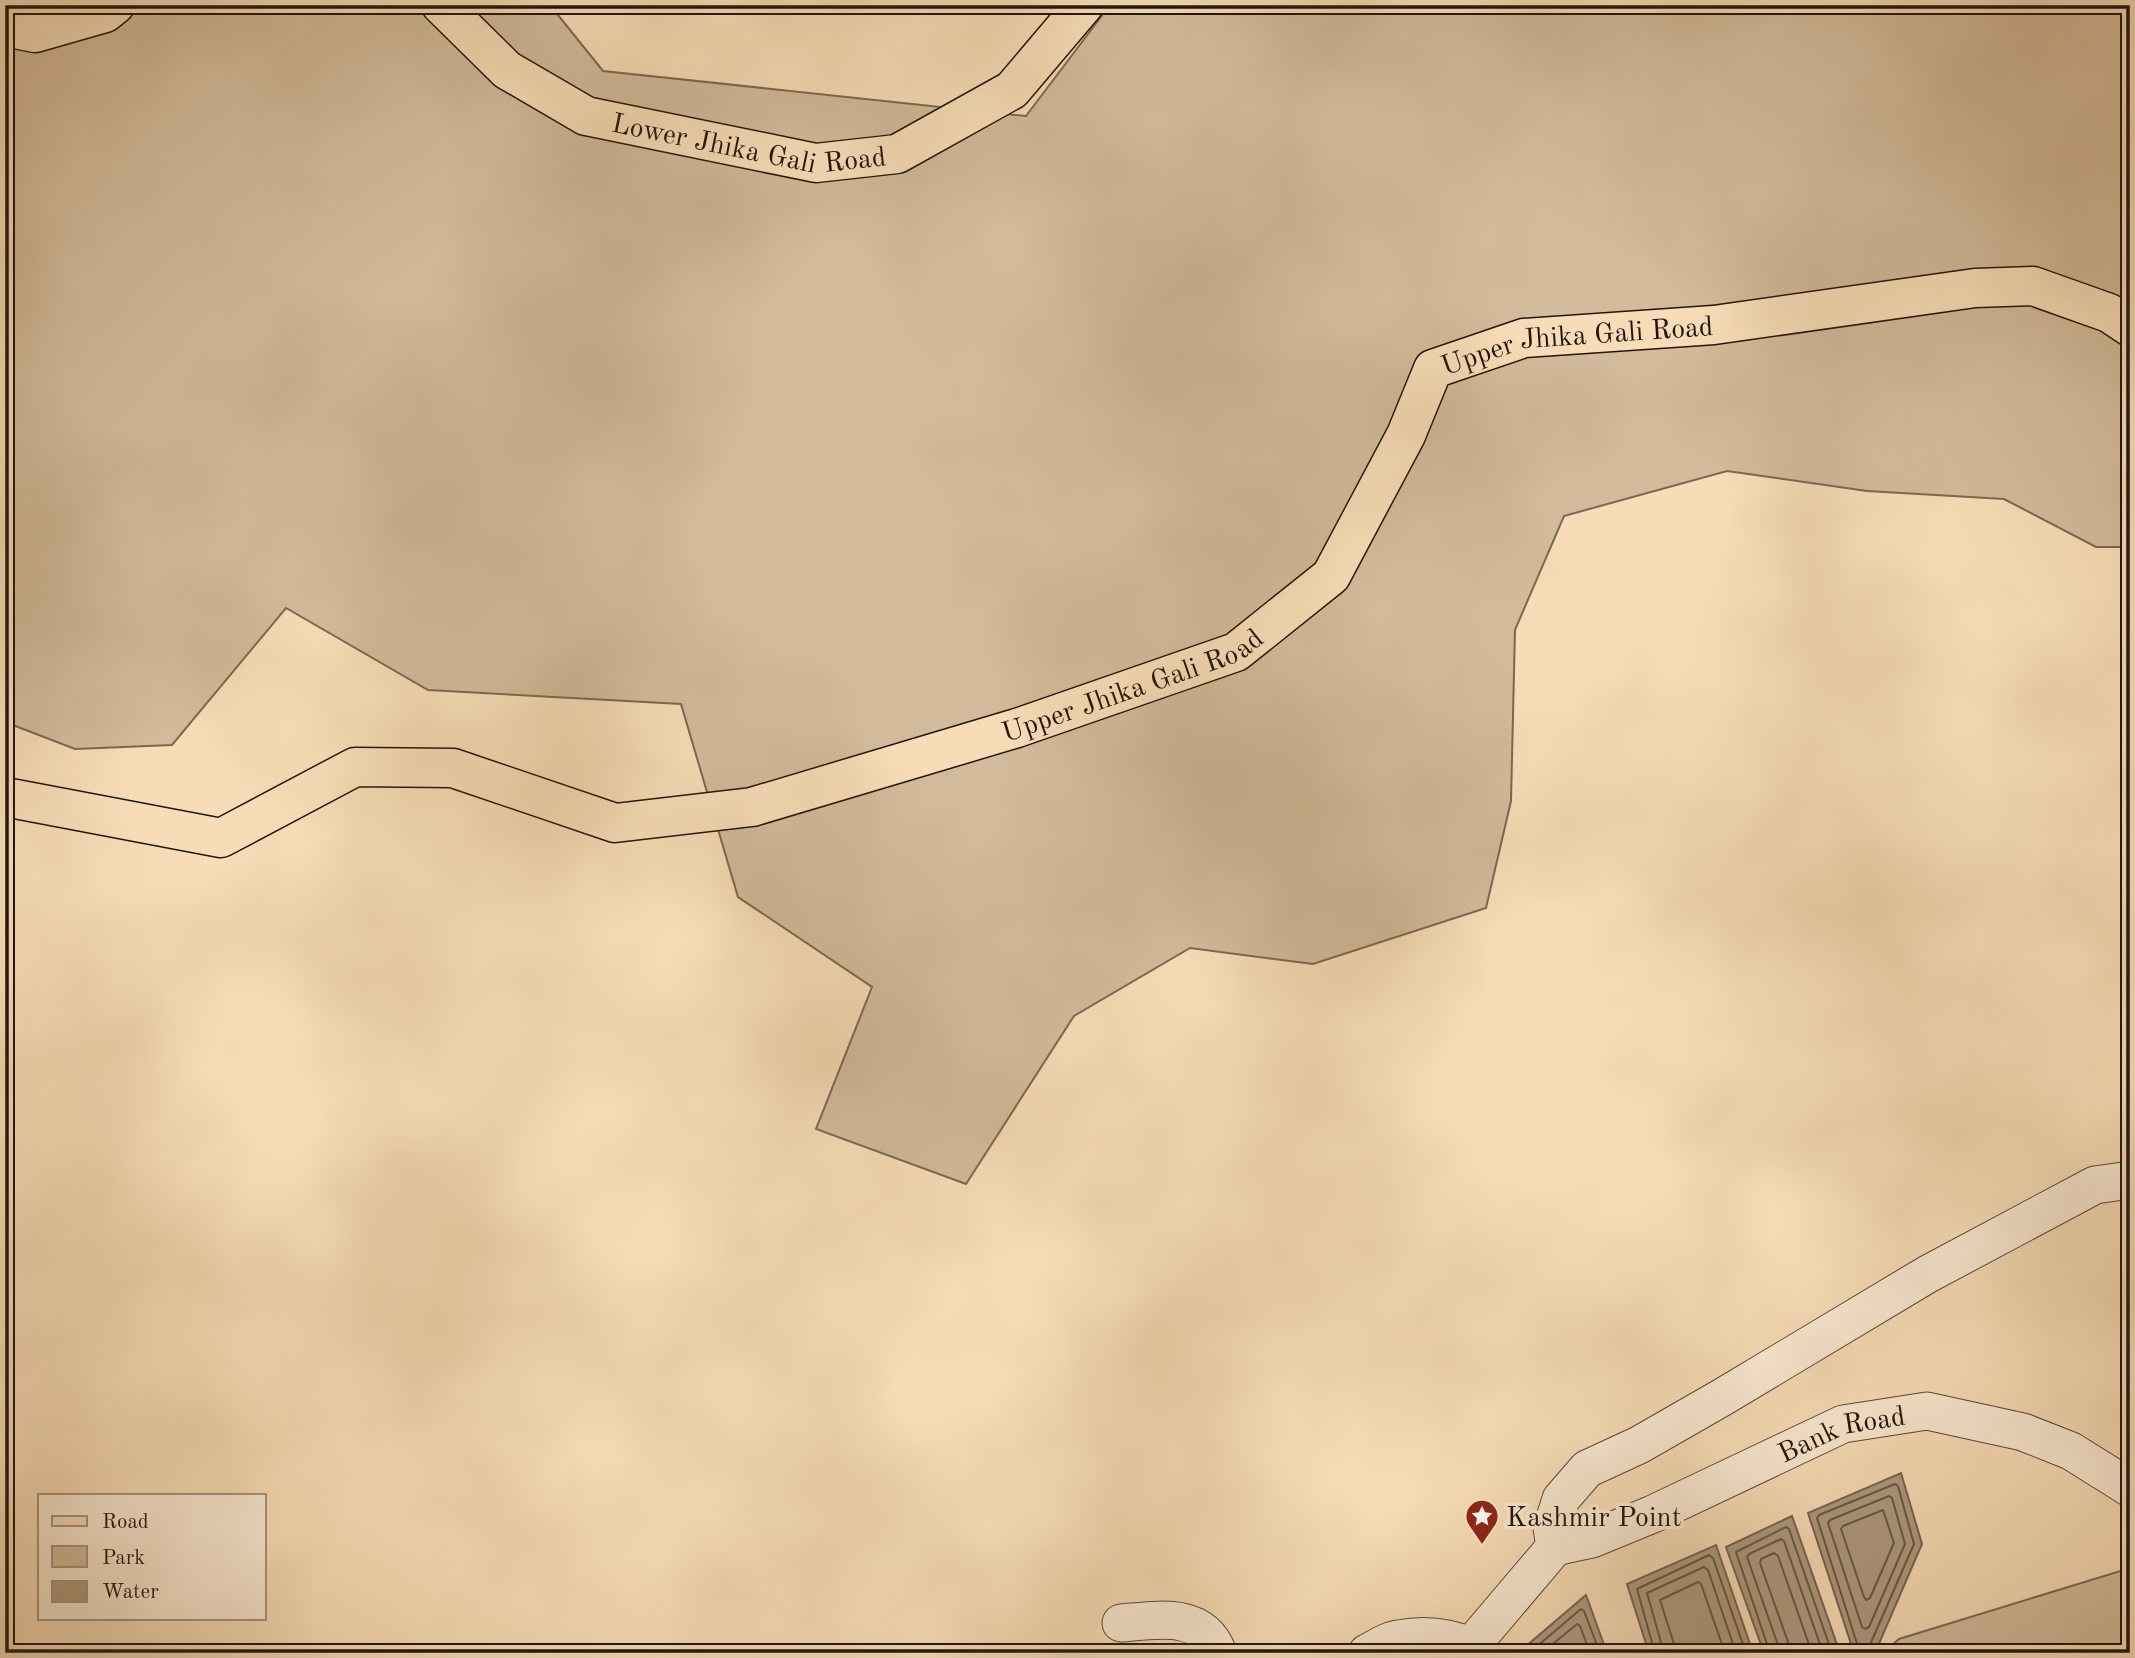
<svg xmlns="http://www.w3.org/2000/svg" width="2135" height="1658" viewBox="0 0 2135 1658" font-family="'Old Standard TT',serif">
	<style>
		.green { fill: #d3ba9a; stroke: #7a6854; stroke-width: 2 }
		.water { fill: #ae997e; stroke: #766551; stroke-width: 2 }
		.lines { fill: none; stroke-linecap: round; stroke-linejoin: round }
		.shore { stroke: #685846; stroke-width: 2 }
		.minor-casing { stroke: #564838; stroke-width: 39 }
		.major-casing { stroke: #21160e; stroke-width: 41 }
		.minor { stroke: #fae8d0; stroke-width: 37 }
		.major { stroke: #f7dcb7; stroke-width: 38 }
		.labels { text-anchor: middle; stroke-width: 7; stroke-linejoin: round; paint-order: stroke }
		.street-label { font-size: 28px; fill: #21160e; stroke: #fae8d0 }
		.poi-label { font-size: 28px; fill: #21160e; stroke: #fae8d0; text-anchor: start }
	</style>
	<rect width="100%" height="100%" fill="#f7dcb7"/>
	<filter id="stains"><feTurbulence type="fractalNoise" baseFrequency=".00286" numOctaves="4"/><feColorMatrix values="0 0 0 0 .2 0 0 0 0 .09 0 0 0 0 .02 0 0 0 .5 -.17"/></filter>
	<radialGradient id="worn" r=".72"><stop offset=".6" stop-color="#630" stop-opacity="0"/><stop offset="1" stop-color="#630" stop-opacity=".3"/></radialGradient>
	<g class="green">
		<polygon points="5,5 550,5 603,71 1026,116 1110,5 2130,5 2130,547 2096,547 2004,499 1867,491 1727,471 1564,516 1515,630 1511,801 1486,908 1313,964 1190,948 1074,1016 966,1184 816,1129 872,987 738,897 681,704 428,690 286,608 172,745 75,749 5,722"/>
		<polygon points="2130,1568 2130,1653 1883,1653 1899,1639"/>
	</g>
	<g class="water">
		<polygon points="1901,1473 1922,1544 1875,1653 1854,1653 1808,1513"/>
		<polygon points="1792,1516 1840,1653 1764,1653 1726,1547"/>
		<polygon points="1716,1545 1753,1653 1649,1653 1627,1584"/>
		<polygon points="1586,1595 1607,1653 1518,1653"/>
	</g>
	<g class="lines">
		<g class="shore">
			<polygon points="1889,1496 1892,1498 1905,1544 1869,1627 1865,1629 1862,1627 1828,1523 1830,1520"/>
			<polygon points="1883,1510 1894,1543 1870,1598 1866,1600 1864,1597 1841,1529 1843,1526"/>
			<polyline points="1529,1653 1581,1609 1584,1611 1600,1653"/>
			<polyline points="1542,1653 1577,1624 1580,1626 1590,1653"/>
			<polyline points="1655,1653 1637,1589 1709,1555 1713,1558 1746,1653"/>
			<polyline points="1664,1653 1647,1593 1704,1567 1708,1570 1736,1653"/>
			<polyline points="1674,1653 1674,1644 1660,1600 1698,1582 1701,1584 1725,1653"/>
			<polyline points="1770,1653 1736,1552 1786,1527 1789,1529 1832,1653"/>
			<polyline points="1779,1653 1778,1645 1747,1557 1749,1554 1781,1539 1784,1541 1823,1653"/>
			<polyline points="1789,1653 1788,1642 1760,1563 1761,1559 1774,1553 1778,1556 1812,1653"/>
			<polyline points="1860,1653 1817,1518 1819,1515 1895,1484 1898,1486 1914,1544 1869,1647 1869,1653"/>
		</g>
		<defs>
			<g id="minor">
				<polyline points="1555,1547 1552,1528 1561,1499 1587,1469 1639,1445 1721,1398 1928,1274 2095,1185 2130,1180"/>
				<path id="s1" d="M1555 1547 1592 1539 1653 1514 1843 1424 1927 1411 2023 1432 2071 1451 2130 1488"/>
				<path d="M1121 1623C1158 1620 1202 1611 1218 1653"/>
				<path d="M1367 1653C1377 1648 1388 1640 1399 1639 1424 1634 1449 1637 1472 1647"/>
				<polyline points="1465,1653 1555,1547"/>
			</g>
			<g id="major">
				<path id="s2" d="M441 5 507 70 586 116 816 163 897 154 1012 90 1084 5"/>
				<polyline points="5,27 35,33 105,13 115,5"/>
				<path id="s3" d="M5 797 221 838 355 767 453 768 615 823 752 807 1017 728 1236 652 1331 576 1406 435 1433 369 1524 338 1714 325 1975 288 2033 286 2109 313 2130 327"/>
			</g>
		</defs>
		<use href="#minor" class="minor-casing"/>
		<use href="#major" class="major-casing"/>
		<use href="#minor" class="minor"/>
		<use href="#major" class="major"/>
	</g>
	<defs>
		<symbol id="sight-pin" viewBox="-11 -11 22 30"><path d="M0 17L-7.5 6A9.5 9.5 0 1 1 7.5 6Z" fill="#8f2418" stroke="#fae8d0"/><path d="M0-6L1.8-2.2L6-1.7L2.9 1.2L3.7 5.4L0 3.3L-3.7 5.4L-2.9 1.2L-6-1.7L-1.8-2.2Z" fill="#fff"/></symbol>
	</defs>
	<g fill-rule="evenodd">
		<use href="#sight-pin" x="1463" y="1497" width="38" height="52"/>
	</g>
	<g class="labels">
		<g class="street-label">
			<text dy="10" stroke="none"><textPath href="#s2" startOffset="350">Lower Jhika Gali Road</textPath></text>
			<text dy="10" stroke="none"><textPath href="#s3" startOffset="1787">Upper Jhika Gali Road</textPath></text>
			<text dy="10" stroke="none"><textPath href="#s3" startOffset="1178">Upper Jhika Gali Road</textPath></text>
			<text dy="10" stroke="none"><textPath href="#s1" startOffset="310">Bank Road</textPath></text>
		</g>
		<g class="poi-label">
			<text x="1506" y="1526">Kashmir Point</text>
		</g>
	</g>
	<rect width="2135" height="1658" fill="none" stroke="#f7dcb7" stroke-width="28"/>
	<rect x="7" y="7" width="2121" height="1644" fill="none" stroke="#21160e" stroke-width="3.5"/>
	<rect x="14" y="14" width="2107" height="1630" fill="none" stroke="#21160e" stroke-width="2"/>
	<rect x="38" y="1494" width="228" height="126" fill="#fae8d0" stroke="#a39482" stroke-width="2"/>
	<rect x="52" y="1516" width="35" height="10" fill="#f7dcb7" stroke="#a39482" stroke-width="2"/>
	<text x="102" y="1528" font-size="21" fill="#21160e">Road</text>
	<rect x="52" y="1546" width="35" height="21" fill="#d3ba9a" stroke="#a39482" stroke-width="2"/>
	<text x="102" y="1564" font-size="21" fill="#21160e">Park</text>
	<rect x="52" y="1581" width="35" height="21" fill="#ae997e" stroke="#a39482" stroke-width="2"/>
	<text x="102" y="1598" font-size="21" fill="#21160e">Water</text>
	<rect width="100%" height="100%" filter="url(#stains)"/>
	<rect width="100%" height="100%" fill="url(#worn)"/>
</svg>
